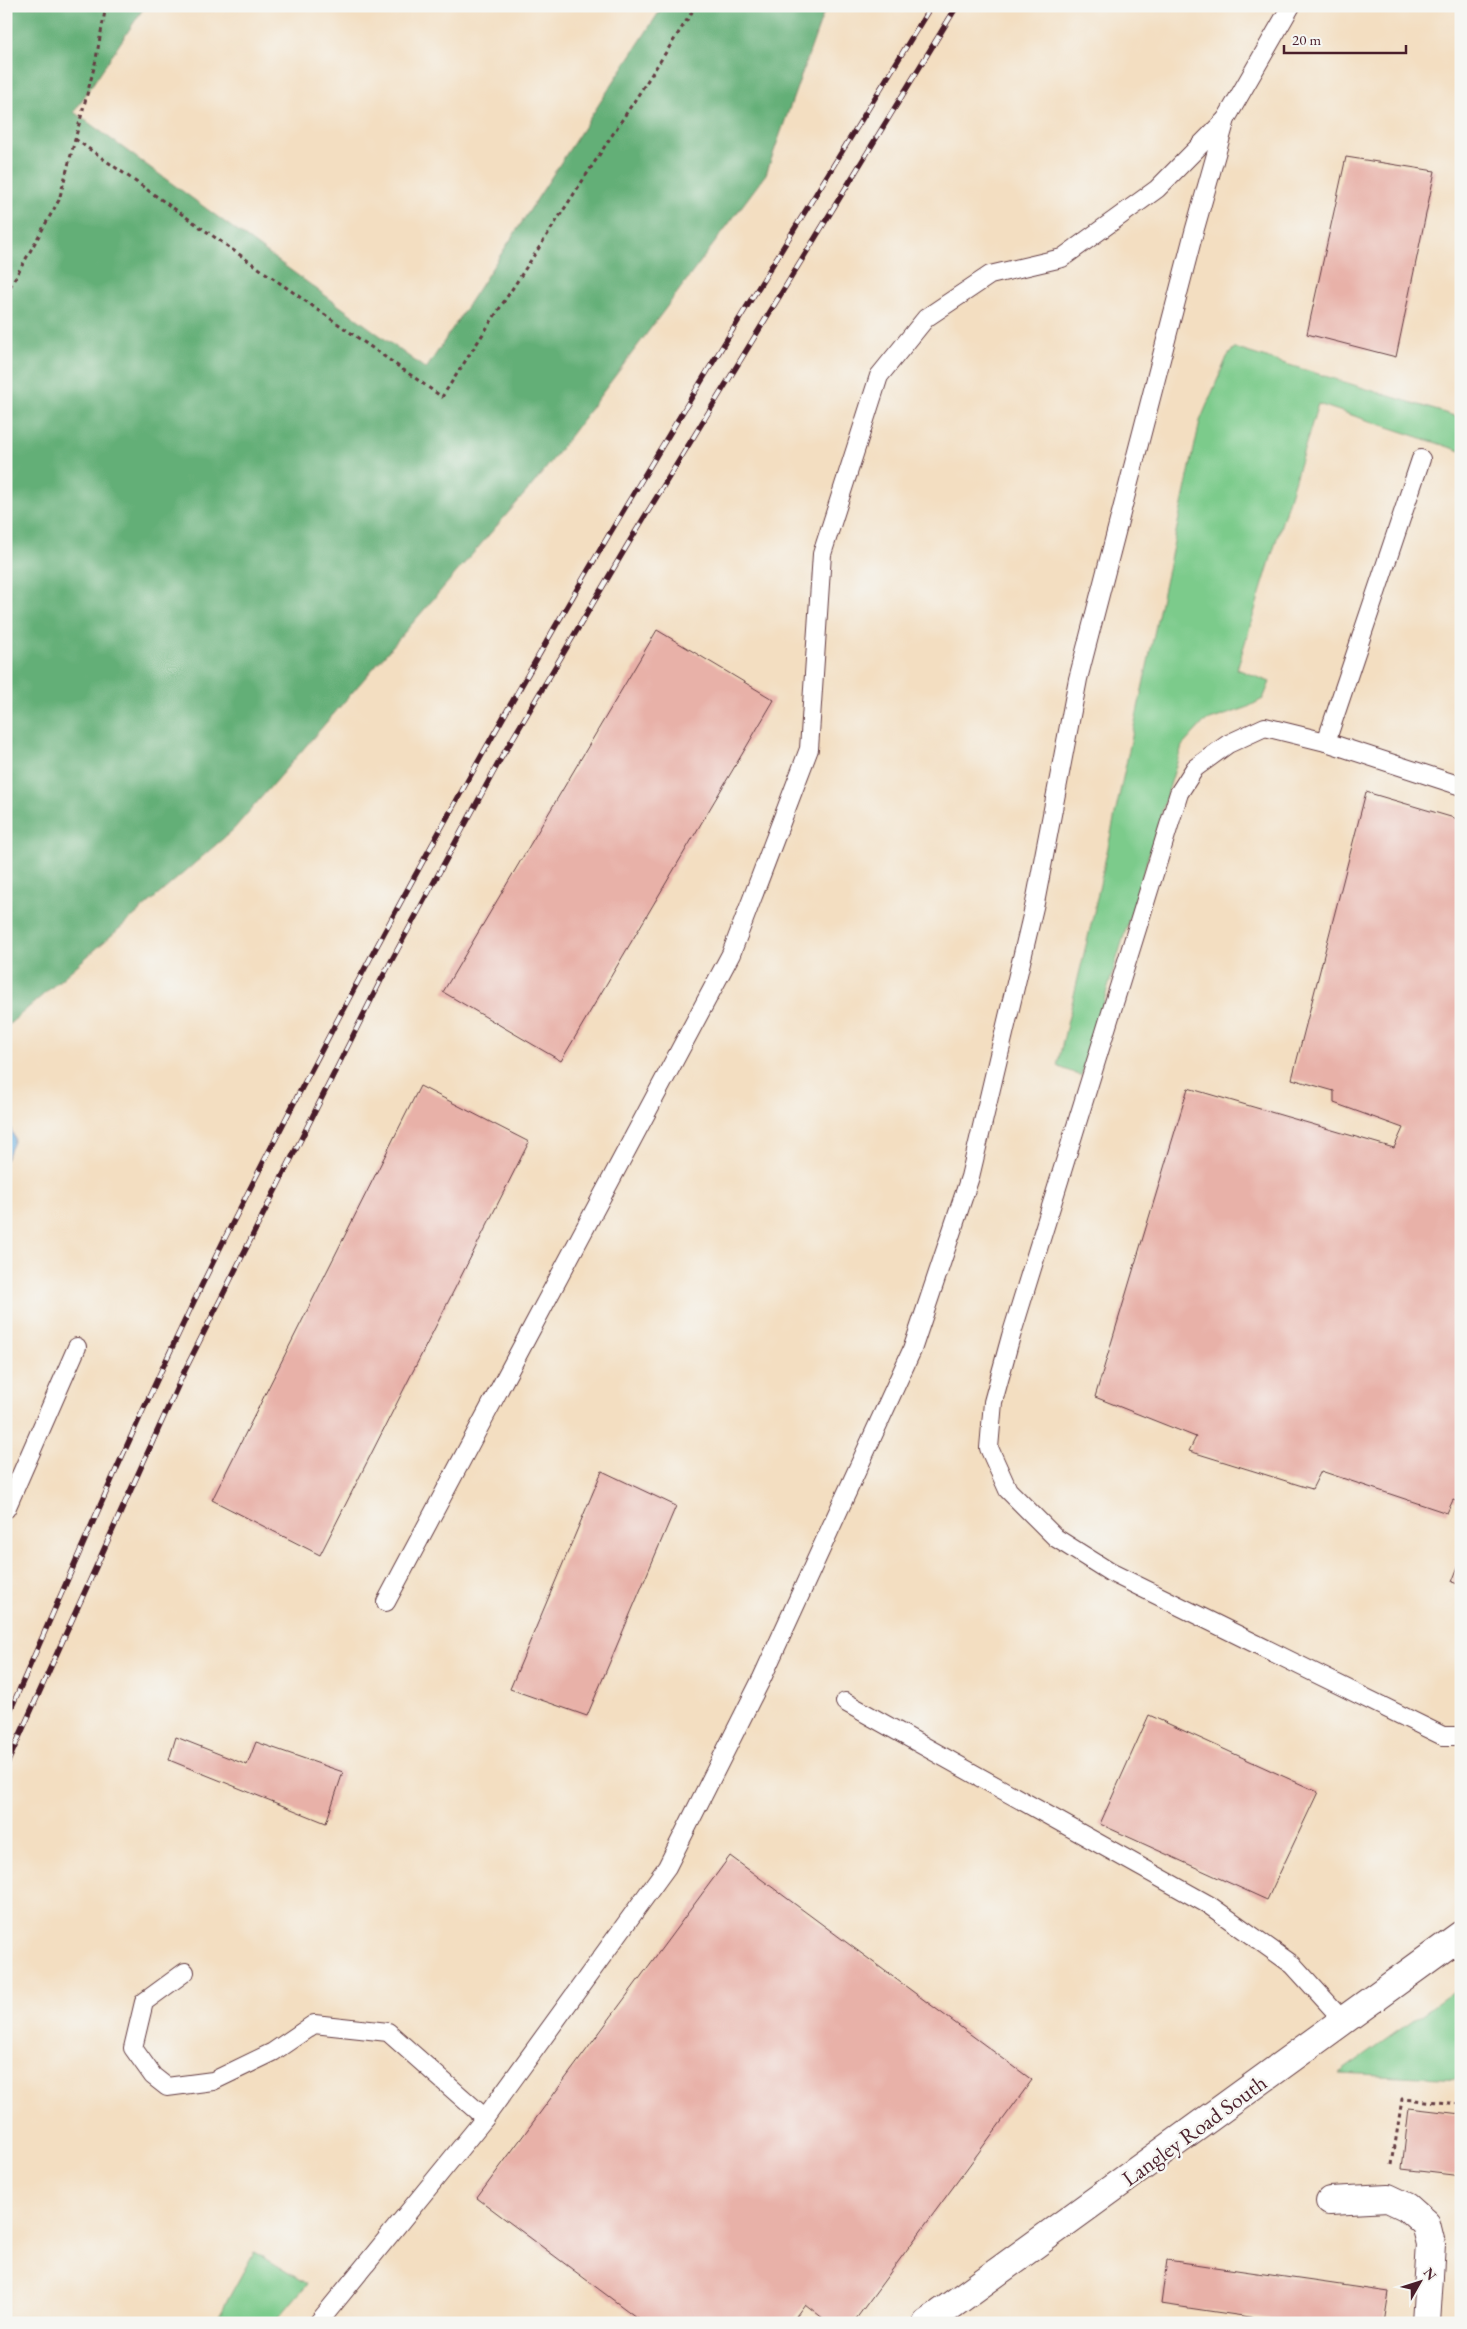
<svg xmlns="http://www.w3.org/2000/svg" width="1467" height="2329" viewBox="0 0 1467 2329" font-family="'EB Garamond',serif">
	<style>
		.green { fill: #7bcb8b; stroke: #62755b }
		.forest { fill: #64af77; stroke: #576751 }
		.water { fill: #6cb0e2; stroke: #5b6886 }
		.building { fill: #e8b1a8 }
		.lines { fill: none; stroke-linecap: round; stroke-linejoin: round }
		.lane-casing { stroke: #633c42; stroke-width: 20 }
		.street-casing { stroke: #633c42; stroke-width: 30 }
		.path { stroke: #633c42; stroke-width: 3; stroke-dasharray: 4 4; stroke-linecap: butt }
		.lane { stroke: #fff; stroke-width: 18 }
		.street { stroke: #fff; stroke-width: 28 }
		.rail-casing { stroke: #4a1f2b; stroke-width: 5.5 }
		.rail { stroke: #f6f6f2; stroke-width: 4; stroke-dasharray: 11; stroke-linecap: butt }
		.labels { text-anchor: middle; stroke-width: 5; stroke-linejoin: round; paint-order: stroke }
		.street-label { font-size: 22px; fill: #4a1f2b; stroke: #f6f6f2 }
	</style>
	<rect width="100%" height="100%" fill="#f6f6f2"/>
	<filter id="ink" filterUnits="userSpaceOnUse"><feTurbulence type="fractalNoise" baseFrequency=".02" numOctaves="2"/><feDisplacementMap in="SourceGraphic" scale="10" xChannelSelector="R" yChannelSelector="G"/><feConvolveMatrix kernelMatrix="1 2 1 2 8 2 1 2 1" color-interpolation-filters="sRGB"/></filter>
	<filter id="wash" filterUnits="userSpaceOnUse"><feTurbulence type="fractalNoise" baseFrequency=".0096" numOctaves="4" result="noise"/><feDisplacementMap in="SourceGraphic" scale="20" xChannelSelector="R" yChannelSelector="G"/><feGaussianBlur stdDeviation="1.12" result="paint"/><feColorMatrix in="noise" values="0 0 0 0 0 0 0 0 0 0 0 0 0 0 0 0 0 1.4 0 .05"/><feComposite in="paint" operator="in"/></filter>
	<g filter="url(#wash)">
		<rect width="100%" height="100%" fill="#f3dec1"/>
		<g class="green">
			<polygon points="1234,348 1461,418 1461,451 1318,404 1237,669 1270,682 1263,699 1246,708 1204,722 1182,746 1081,1076 1057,1066 1094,912 1200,421 1227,357"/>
			<polygon points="1461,1986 1461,2079 1339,2073"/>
			<polygon points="254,2252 307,2284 274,2323 215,2323"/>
		</g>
		<polygon class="forest" points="6,6 145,6 74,112 426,369 663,6 826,6 766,174 541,475 233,830 6,1027"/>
		<polygon class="water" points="6,1117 15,1139 6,1160"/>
		<g id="blocks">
			<g class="building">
				<polygon points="1346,157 1435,171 1396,357 1307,334"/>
				<polygon points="657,630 774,700 561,1061 443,992"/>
				<polygon points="1366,792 1461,820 1461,1503 1453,1500 1447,1513 1321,1471 1312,1489 1189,1451 1196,1437 1095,1397 1188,1088 1394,1148 1403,1128 1334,1103 1334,1091 1292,1079"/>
				<polygon points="420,1086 529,1142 320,1555 212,1500"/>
				<polygon points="602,1471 676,1506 587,1716 510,1689"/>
				<polygon points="1461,1559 1461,1585 1452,1582"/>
				<polygon points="1149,1715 1318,1792 1267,1900 1100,1824"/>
				<polygon points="176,1737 247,1765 256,1742 343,1772 326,1823 169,1760"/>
				<polygon points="730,1856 1032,2080 853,2323 829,2323 805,2304 791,2323 644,2323 477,2198"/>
				<polygon points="1409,2108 1461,2114 1461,2176 1402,2169"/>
				<polygon points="1167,2260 1389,2292 1384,2323 1291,2323 1161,2304"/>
			</g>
		</g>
	</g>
	<g filter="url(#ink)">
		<use href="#blocks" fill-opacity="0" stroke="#633c42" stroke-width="1"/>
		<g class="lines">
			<defs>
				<g id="lane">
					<polyline points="1326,742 1421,459"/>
					<polyline points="1461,786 1326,742 1265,727 1228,744 1195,768 1179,793 1011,1336 993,1402 989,1448 1008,1490 1056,1538 1110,1572 1443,1736 1461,1736"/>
					<polyline points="6,1509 77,1347"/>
					<polyline points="386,1602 731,954 809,749 822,554 879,376 926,318 990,275 1062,258 1157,189 1226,119 1291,6"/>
					<polyline points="845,1702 1209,1905 1293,1965 1344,2021"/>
					<polyline points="185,1972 144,2002 133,2048 153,2076 167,2087 213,2081 273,2052 314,2024 388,2032 485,2118"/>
					<polyline points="318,2323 485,2118 667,1867 762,1678 912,1350 970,1177 1035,903 1078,679 1194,232 1226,119"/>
				</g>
				<g id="street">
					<polyline points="1330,2201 1388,2198 1407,2207 1426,2224 1431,2244 1426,2323"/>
					<polyline points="927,2323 1461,1935"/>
				</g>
			</defs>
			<use href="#lane" class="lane-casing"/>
			<use href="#street" class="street-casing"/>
			<g class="path">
				<polyline points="75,139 442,397 696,6"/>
				<polyline points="6,294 59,200 95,64 106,6"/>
				<polyline points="1392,2165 1402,2099 1461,2104"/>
			</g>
			<use href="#lane" class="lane"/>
			<use href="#street" class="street"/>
			<defs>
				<g id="rail">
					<path d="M6 1720C77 1559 146 1396 225 1238 345 999 474 763 610 533 715 356 824 182 931 6"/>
					<polyline points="6,1766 185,1370 381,980 500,760 628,544 957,6"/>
				</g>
			</defs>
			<use href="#rail" class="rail-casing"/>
			<use href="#rail" class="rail"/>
		</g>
	</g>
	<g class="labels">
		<g class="street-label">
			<text transform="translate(1194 2130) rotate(-36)" y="8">Langley Road South</text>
		</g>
	</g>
	<rect width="1467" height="2329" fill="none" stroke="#f6f6f2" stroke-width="25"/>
	<g transform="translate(1420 2282) rotate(51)" stroke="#f6f6f2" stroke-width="4" paint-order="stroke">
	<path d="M0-4L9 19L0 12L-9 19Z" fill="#4a1f2b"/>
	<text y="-8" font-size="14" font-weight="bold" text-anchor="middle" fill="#4a1f2b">N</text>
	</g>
	<path d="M1284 45v8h122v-8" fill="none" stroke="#4a1f2b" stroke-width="2.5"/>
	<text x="1292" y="45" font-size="15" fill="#4a1f2b" stroke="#f6f6f2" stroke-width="4" paint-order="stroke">20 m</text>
</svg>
